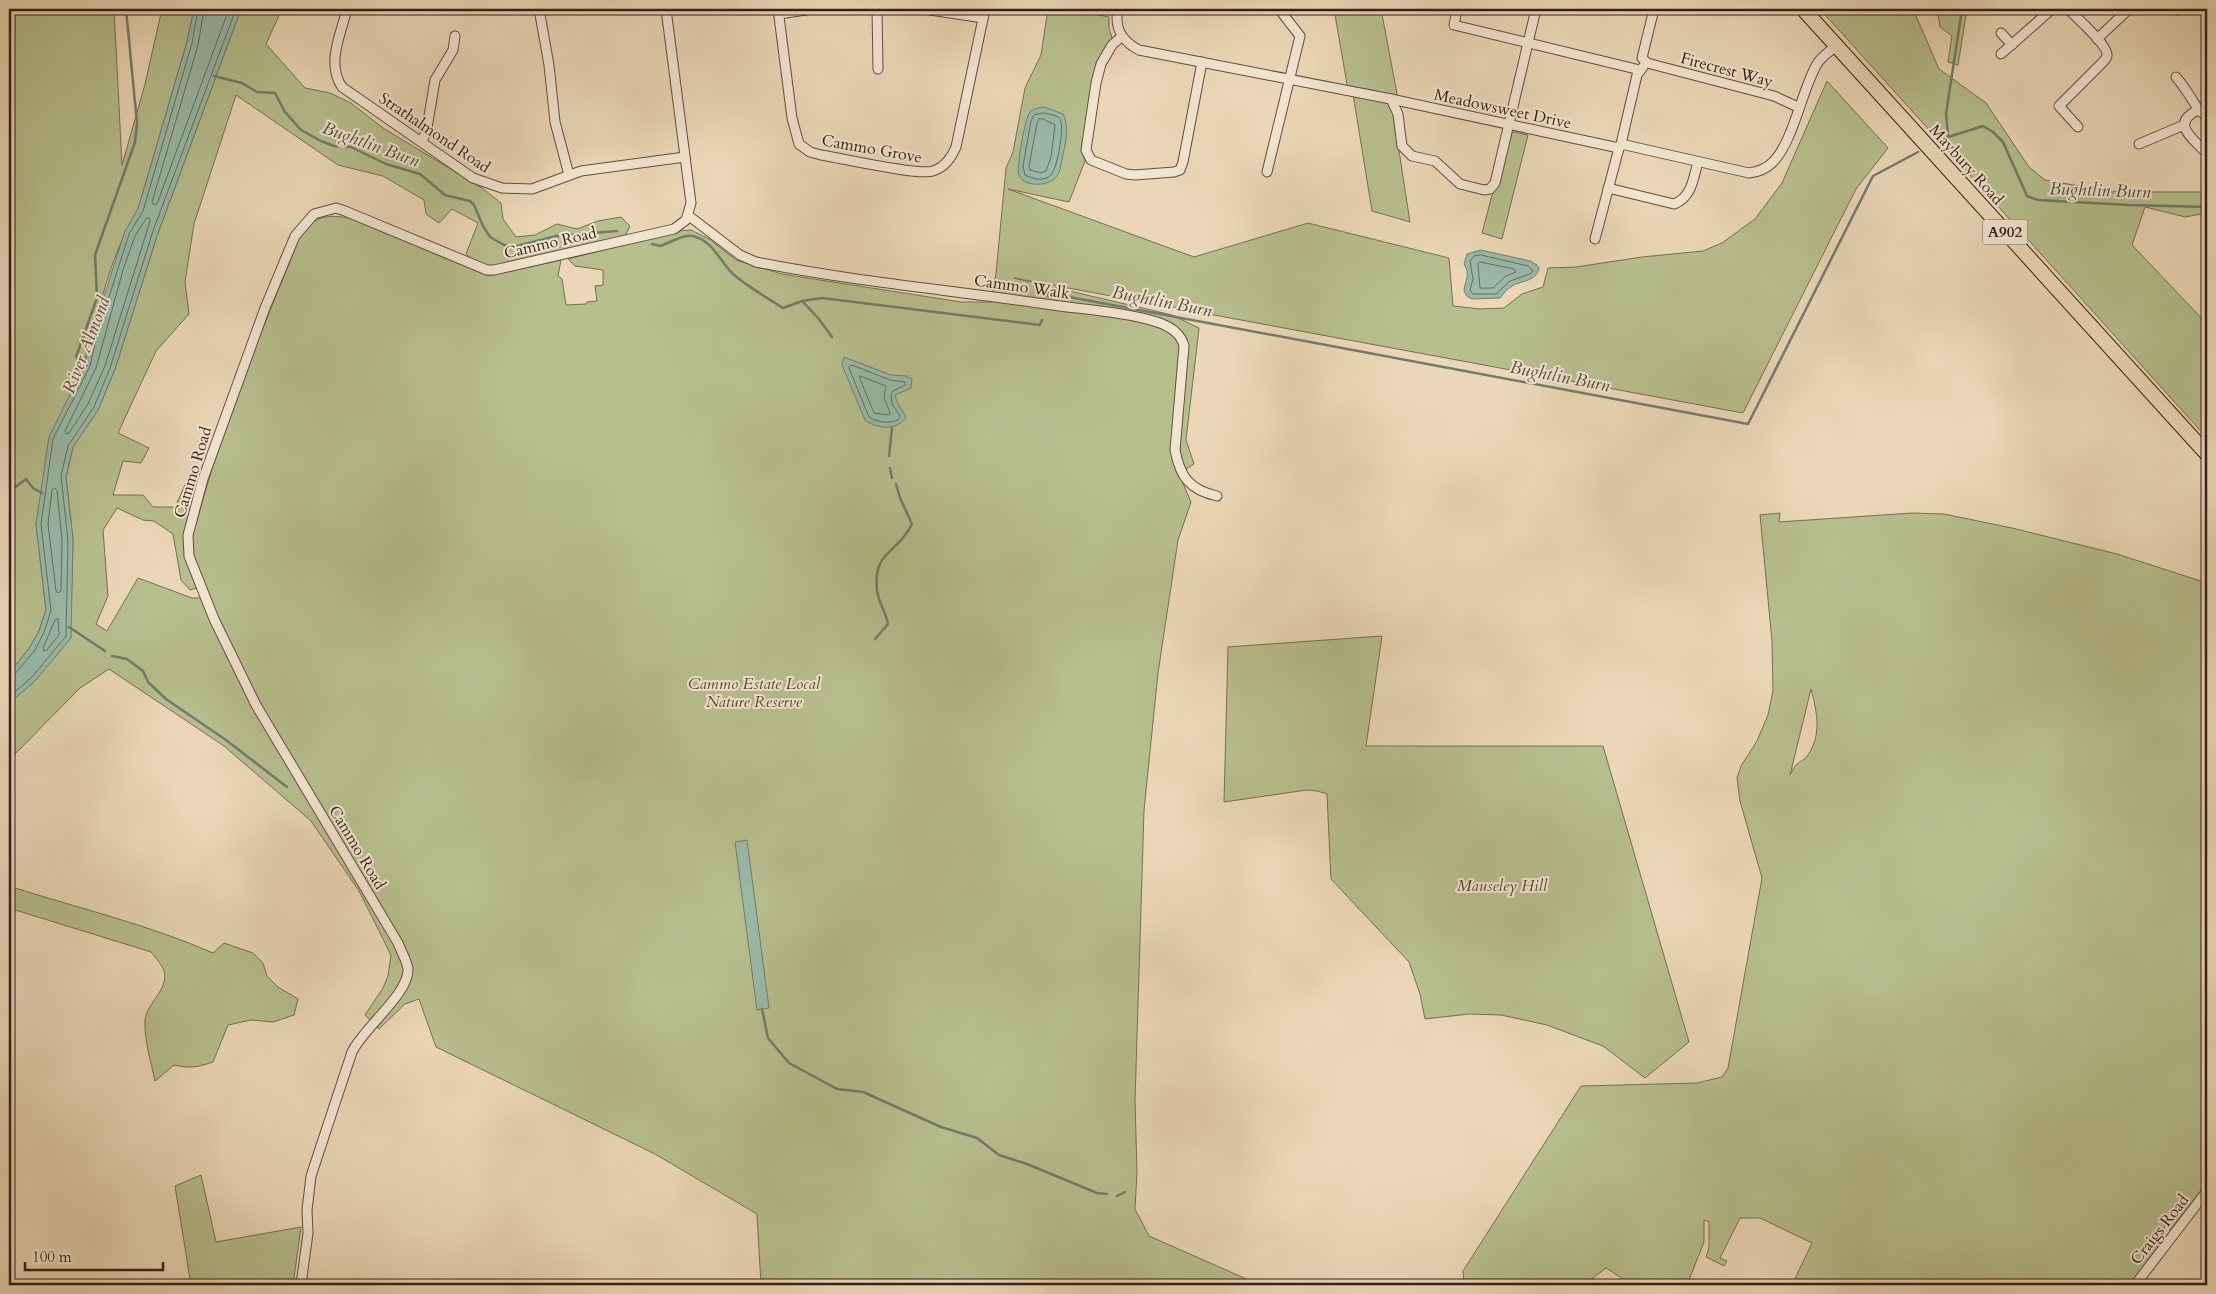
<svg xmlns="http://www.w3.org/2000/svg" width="2216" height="1294" viewBox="0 0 2216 1294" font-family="Cardo,serif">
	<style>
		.green { fill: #b7be8e; stroke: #776e51; fill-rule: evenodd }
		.water { fill: #99baa9; stroke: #727c6d }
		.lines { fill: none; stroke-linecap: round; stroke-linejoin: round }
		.shore { stroke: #686c5e; stroke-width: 1 }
		.stream { stroke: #727c6d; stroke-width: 2.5 }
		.minor-casing { stroke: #644c3d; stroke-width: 11 }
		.primary-casing { stroke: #371e14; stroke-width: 16 }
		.minor { stroke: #f2e5d0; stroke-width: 9 }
		.primary { stroke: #ebd7b7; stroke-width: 14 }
		.labels { text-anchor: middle; stroke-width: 4; stroke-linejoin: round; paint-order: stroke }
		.shield { fill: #f2e5d0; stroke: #6f5a4c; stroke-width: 1 }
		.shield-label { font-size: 15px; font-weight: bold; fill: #371e14 }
		.street-label { font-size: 16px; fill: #371e14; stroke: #f2e5d0 }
		.park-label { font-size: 16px; font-style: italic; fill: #574632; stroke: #f2e5d0 }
		.water-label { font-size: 18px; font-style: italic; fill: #544d41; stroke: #f2e5d0 }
	</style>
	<rect width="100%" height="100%" fill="#ebd7b7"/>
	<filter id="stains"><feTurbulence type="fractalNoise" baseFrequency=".004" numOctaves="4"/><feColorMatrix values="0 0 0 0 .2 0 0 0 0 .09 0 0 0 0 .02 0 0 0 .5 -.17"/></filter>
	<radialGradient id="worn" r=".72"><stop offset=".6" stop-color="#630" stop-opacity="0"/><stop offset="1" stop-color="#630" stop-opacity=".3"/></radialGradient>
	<g class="green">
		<path d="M9 9H114L122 165 145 84 162 9H194L187 42 138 210C115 246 104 290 92 332 87 350 84 366 76 383L36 524 46 610 39 631 30 647 9 674Z"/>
		<path d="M241 9H282L266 44 305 88 330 93 351 103 383 128 482 188 501 203 503 219 516 237 535 235 557 224 577 229 598 221 621 217 630 226 625 236 490 267 476 263 466 254 478 223 452 209 439 223 426 214 424 200 383 176 338 165 236 95 194 224 185 282 189 314 156 351 118 433 149 448 141 463 123 461 113 495H143L153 507H175L189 476 197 480C197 491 192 502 189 513 179 545 184 560 197 588L190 590 181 580 173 534 154 521 143 520 117 508 103 530 108 596 96 624 107 631 138 578 192 598H211L202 583 194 557 192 537 212 469 247 367 299 239C313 216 326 213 352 219L488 276 561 260 558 276 562 279 566 305 586 304 587 302 597 301 595 286 603 285V270L575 266 568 259 677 231 691 230 709 239 736 260 782 274 961 302H991L996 274 1006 168 1013 152 1025 88 1041 55 1048 9H1068L1109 17V28L1112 38 1097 62 1082 149 1085 161 1069 202 1008 189 1194 257 1308 223 1449 258 1453 306 1480 309 1504 308 1522 294 1543 287 1548 268 1576 267 1642 257 1703 251 1722 243 1755 219 1782 183 1827 81 1888 148 1856 189 1743 413 1014 278 1172 315 1199 328 1186 440 1194 464 1179 474 1191 502 1178 540 1158 673 1144 810 1135 1101 1137 1172 1135 1209 1149 1236 1260 1285H761L757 1214 655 1154 436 1047 419 999 405 1004 379 1029 365 1015 383 988 388 976 391 955 359 891 311 821 224 746 109 669 80 688 9 760V703L35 681 71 615 73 540 66 477 73 447 98 410 115 369 158 233Z"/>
		<polygon points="1334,9 1381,9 1398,99 1348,90"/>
		<polygon points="1820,9 1913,9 1939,69 1986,103 2029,167 2045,180 2113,192 2128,188 2150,192 2207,192 2207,213 2185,217 2145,207 2132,245 2207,324 2207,438"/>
		<polygon points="1937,9 1967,9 1958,65 1948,62 1952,36 1940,27"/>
		<polygon points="1353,94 1391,99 1410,222 1372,211"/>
		<polygon points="1509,131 1528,135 1502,239 1482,233"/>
		<path d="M1780 513 1779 522 1912 513 1944 514 2012 528 2117 554 2207 583V1183L2170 1230 2165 1225 2160 1244 2130 1285H1792L1812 1243 1760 1218H1740L1720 1258 1727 1261 1724 1266 1706 1257 1709 1248V1222L1704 1220V1242L1687 1285H1633L1606 1268 1584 1285H1464L1463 1271 1581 1086 1697 1083 1722 1077 1728 1068 1762 878 1740 801 1737 778 1741 766 1757 741 1768 715 1773 691 1772 641 1760 515ZM1811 689C1817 712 1822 734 1808 755 1805 760 1800 761 1796 765 1793 768 1792 772 1790 775Z"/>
		<polygon points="1382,636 1366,746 1603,746 1689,1042 1645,1078 1603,1046 1547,1025 1501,1015 1469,1014 1425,1019 1420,994 1409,962 1331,879 1327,794 1317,791 1307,790 1224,802 1228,647"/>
		<path d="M9 886C77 908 147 924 213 953L224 943 253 953 263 963 267 976 278 987 298 999 294 1015 273 1022 251 1020 228 1025 213 1062C198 1067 190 1069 174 1065L155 1081C151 1062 144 1040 145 1020 147 1002 169 990 164 971 162 965 155 957 151 952L9 908Z"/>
		<polygon points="201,1175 216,1242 301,1227 293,1285 191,1285 175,1186"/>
	</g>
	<g class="water">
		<polygon points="194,9 241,9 158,233 115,369 98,410 73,447 66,477 73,540 71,638 35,681 9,703 9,674 30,647 39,631 46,610 36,524 49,437 85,364 92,333 125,231 138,209 187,42"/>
		<path d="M1044 107 1063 114C1070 127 1065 145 1062 159 1061 165 1060 173 1056 177 1049 186 1025 188 1019 175 1016 169 1025 117 1030 112 1034 108 1039 108 1044 107Z"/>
		<path d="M1481 250 1530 261 1537 265 1539 268C1536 282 1522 280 1512 286 1507 289 1503 294 1500 298L1472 299 1467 296 1464 291C1465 280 1471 275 1464 264L1467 254Z"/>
		<path d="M844 357 891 375 906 376 912 379 911 388 895 395 897 402 906 417C897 431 877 429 865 420L842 365Z"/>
		<polygon points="747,840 769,1008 757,1010 735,842"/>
	</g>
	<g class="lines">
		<g class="shore">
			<polyline points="204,9 198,45 152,202 154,205 157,204 229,9"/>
			<path d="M1044 113C1048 114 1056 115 1059 118 1066 123 1057 170 1051 175 1044 182 1033 179 1025 175L1023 166 1031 121 1034 115Z"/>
			<polygon points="1043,119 1055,125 1051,157 1046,171 1041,173 1030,170 1029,166 1037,123 1039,119"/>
			<polygon points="149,218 150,221 105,366 88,404 69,433 66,434 65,431 96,368 123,270 135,236 146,219"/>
			<polygon points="1481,255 1528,266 1533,271 1530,274 1510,281 1496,294 1473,294 1470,290 1473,279 1470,261 1474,256"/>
			<polygon points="1480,262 1514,269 1516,272 1506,276 1493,288 1480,288 1478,264"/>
			<path d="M852 365 890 380 905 382V385L893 391 891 395 892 404 900 416 898 420C890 424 876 422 869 417L849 368Z"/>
			<polygon points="860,376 886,386 884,398 890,412 889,415 874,413 860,379"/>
			<polygon points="54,488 57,490 62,541 61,591 58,593 56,591 48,524 52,490"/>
			<polygon points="58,619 59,635 47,650 44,651 43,648 55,620"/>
			<polyline points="9,676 14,675 35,650 44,632 51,611 41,524 53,439 90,366 97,335 129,234 143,211 192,43 198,9"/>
			<polyline points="9,697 32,677 66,636 68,541 61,476 68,446 94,407 110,368 153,231 236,9"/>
		</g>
		<g class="stream">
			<polyline points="214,76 242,83 257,92 275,93 285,112 301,130 321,141 334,146 351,147 386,164 420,174 445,195 470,201 474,205 483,226 490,237 504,245 513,247 556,236 617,231"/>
			<polyline points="1948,136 1946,114 1962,9"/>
			<polyline points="1945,138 1983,126 1993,132 2003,142 2027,196 2038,200 2128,205 2207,207"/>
			<path d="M652 244 660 246C670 243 683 234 693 236 713 241 719 260 732 273 746 286 766 297 783 308L802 301 822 298 1040 325 1042 320"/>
			<polyline points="1048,296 1048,293 1748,424 1873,176 1918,152"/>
			<polyline points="803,302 819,319 832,337"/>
			<polyline points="87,365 76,357 97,298 95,255 135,142 137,123 126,9"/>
			<polyline points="889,456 892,428"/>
			<polyline points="890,468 892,478"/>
			<polyline points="9,492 26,479 33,488 42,493"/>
			<polyline points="69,627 105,651"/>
			<path d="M875 639 888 624C886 612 878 602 877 590 873 550 897 555 912 524L900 498 896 484"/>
			<polyline points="112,656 127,659 143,671 148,682 166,699 226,740 287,787"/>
			<polyline points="762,1009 768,1038 789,1063 837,1089 863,1092 941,1127 977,1138 999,1155 1027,1164 1097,1193 1107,1194"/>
			<polyline points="1117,1196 1125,1192"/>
		</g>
		<defs>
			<g id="minor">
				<path d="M347 9C341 34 326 63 342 87L473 178 502 188 532 189 581 171 685 157"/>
				<polyline points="539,9 549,65 555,122 569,175"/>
				<path d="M778 9 792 118 799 144 810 152 821 155C841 158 918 176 933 171 945 167 951 158 956 147L985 9"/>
				<polyline points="877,9 878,69"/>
				<polyline points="924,9 983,18"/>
				<path d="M1118 9C1114 29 1122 41 1139 50L1391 99 1619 148 1621 144 1749 173C1758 172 1766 169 1773 162 1794 140 1801 92 1817 64 1821 57 1830 51 1836 46"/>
				<polyline points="1457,9 1454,25 1640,70"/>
				<path d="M2068 9C2076 17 2109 46 2107 56 2106 59 2104 61 2102 63L2059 106 2078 127"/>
				<polyline points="2178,10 2180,9"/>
				<polyline points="779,14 812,9"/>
				<polyline points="2001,33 2012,45"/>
				<polyline points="1121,37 1112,45 1101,64 1096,83 1086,150 1091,160 1126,174 1135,175 1174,172 1180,170 1183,162 1202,62"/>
				<polyline points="2097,39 2129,9"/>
				<polyline points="2001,54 2052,9"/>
				<polyline points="1647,63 1774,96 1798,107"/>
				<polyline points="1647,63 1642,58 1654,9"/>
				<path d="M2176 77C2180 81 2197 106 2198 110"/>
				<polyline points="1391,99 1398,114 1402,146 1412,156 1435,161 1460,184 1484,190 1490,189 1495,183 1536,9"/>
				<path d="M2207 116 2198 110C2169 124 2194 139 2207 154"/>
				<polyline points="422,142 427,128 435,80 453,50 455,36"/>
				<polyline points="1621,144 1637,75 1643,67"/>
				<polyline points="2139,144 2184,125"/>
				<polyline points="1267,172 1300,36 1279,9"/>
				<path d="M1608 188 1674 204C1692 197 1693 179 1698 162"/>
				<path d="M689 216 740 255 756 262C851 281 949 290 1045 304 1078 309 1126 312 1157 322 1169 326 1181 333 1184 346L1175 450C1180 477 1190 490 1217 496"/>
				<polyline points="1595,239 1619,148"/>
				<polyline points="2207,258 2207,266"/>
				<path d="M301 1285 308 1233 307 1210 311 1176 352 1052C364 1027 409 994 408 969 407 961 401 951 398 943L256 705 214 619 189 556 188 535 203 479 265 308 295 236 314 214 336 208 345 211 487 270H494L674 229 686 220 691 203 666 9"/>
				<polyline points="2135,1285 2207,1191"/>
			</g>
			<polyline id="primary" points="1803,9 2207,454"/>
		</defs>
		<use href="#minor" class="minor-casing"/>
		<use href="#primary" class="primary-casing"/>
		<use href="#minor" class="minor"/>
		<use href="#primary" class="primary"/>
	</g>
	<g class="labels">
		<rect class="shield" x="1982.5" y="219.5" width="45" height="25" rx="4"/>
		<g class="shield-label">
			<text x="2005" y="237">A902</text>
		</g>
		<g class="street-label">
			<text transform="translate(1727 69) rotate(15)" y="6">Firecrest Way</text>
			<text transform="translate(1503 108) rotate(12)" y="6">Meadowsweet Drive</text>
			<text transform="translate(435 132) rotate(34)" y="6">Strathalmond Road</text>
			<text transform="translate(872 148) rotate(10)" y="6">Cammo Grove</text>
			<text transform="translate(1967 164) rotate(48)" y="6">Maybury Road</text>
			<text transform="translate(550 242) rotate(-13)" y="6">Cammo Road</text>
			<text transform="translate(1022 286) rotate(8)" y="6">Cammo Walk</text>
			<text transform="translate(192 472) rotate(-73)" y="6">Cammo Road</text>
			<text transform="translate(358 847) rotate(59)" y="6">Cammo Road</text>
			<text transform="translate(2159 1229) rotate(-52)" y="6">Craigs Road</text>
		</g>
		<g class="park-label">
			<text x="754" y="689">Cammo Estate Local<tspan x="754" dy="18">Nature Reserve</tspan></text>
			<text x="1502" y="891">Mauseley Hill</text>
		</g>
		<g class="water-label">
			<text transform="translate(371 144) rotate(20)" y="6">Bughtlin Burn</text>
			<text transform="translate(2100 190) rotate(2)" y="6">Bughtlin Burn</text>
			<text transform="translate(1162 301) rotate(11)" y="6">Bughtlin Burn</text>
			<text transform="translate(86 345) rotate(-69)" y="6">River Almond</text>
			<text transform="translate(1560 376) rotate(11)" y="6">Bughtlin Burn</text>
		</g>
	</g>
	<rect width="2216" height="1294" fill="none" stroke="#ebd7b7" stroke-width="30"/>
	<rect x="10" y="10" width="2196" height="1274" fill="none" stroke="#371e14" stroke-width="2.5"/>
	<rect x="15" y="15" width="2186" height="1264" fill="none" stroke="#371e14"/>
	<path d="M25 1262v8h138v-8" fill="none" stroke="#371e14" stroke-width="2.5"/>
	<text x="32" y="1262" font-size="15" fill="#371e14" stroke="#f2e5d0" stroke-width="4" paint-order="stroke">100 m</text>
	<rect width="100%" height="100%" filter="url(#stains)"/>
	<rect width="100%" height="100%" fill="url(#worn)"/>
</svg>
